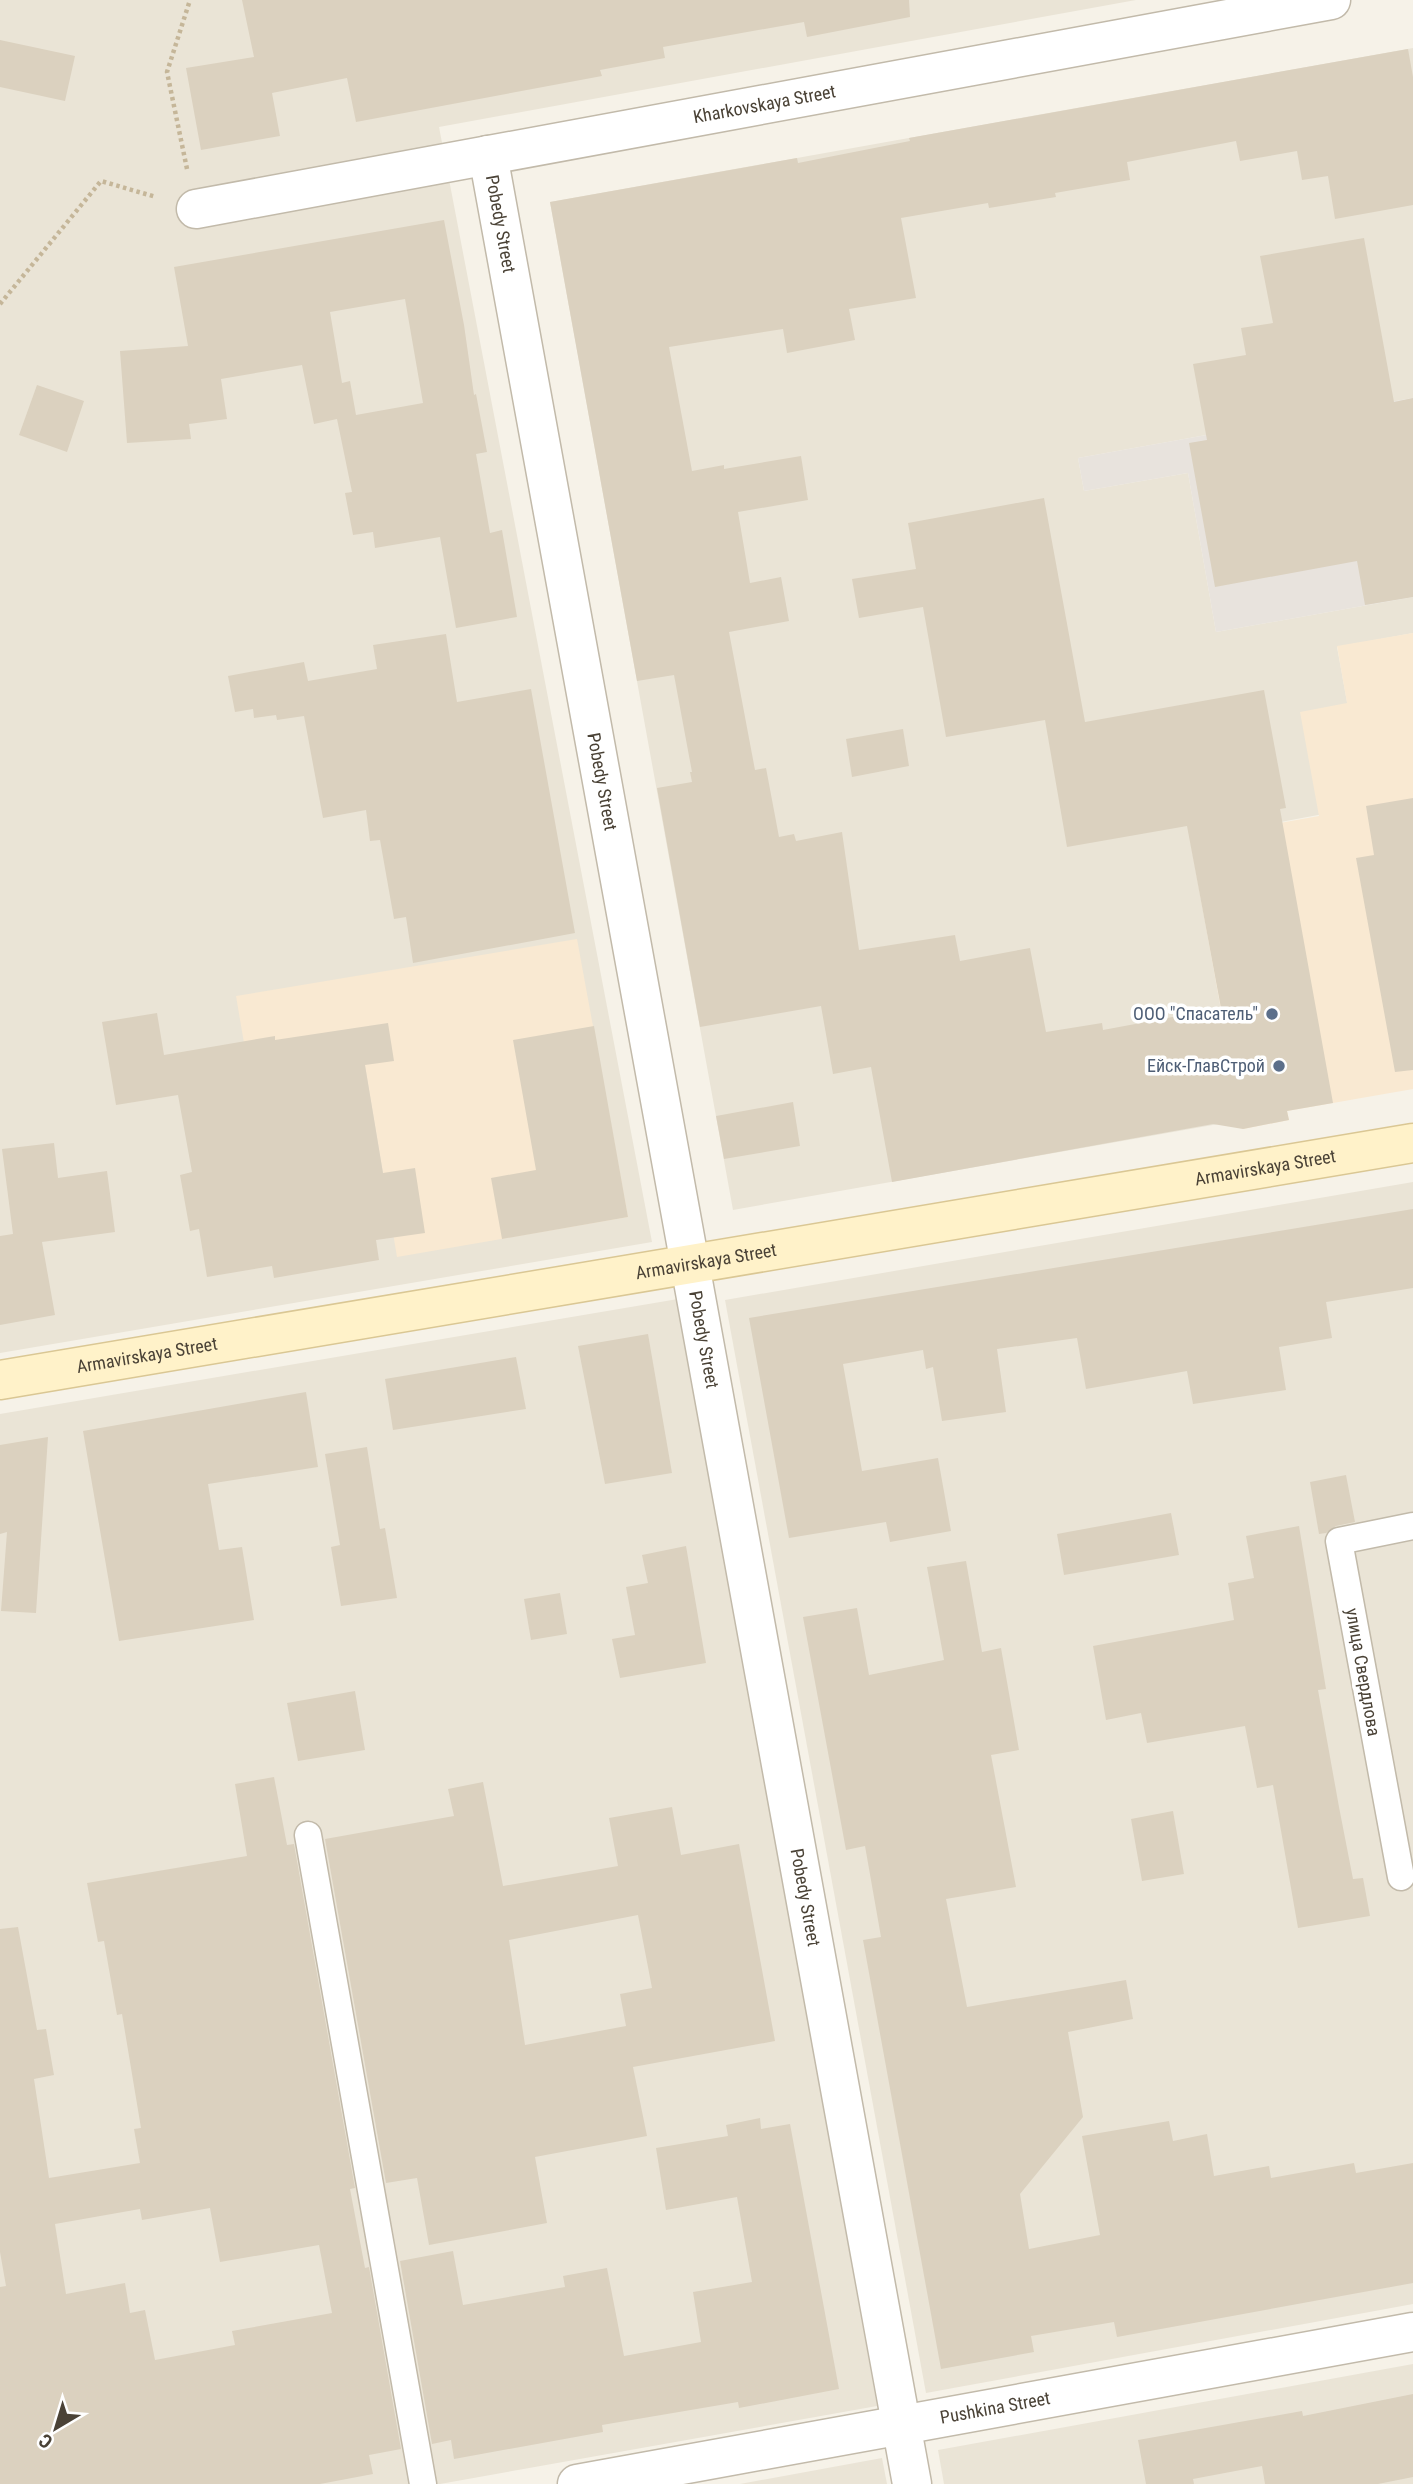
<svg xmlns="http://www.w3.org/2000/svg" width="1413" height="2484" viewBox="0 0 1413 2484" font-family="'Roboto Condensed',sans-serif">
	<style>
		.residential { fill: #eae4d6 }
		.commercial { fill: #f9e9d2 }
		.industrial { fill: #e8e3dd }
		.building { fill: #dbd1bf; fill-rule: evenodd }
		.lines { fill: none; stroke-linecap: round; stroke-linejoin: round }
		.lane-casing { stroke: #c2baaa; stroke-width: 29 }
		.street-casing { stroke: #c2baaa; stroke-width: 41 }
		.secondary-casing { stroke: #dac794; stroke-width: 41 }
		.path { stroke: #c5b699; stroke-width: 4.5; stroke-dasharray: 3.5 3.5; stroke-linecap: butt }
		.lane { stroke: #fff; stroke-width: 26 }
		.street { stroke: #fff; stroke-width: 38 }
		.secondary { stroke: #fff2c9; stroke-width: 38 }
		.service-dot { fill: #5c6f8a; stroke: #fff; stroke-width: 2.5 }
		.labels { text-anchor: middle; stroke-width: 7; stroke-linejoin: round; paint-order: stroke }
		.street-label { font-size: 18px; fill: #4a4236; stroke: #fff }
		.service-label { font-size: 18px; fill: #4e5e75; stroke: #fff; text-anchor: end }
	</style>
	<rect width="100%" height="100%" fill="#f6f2e8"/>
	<g class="residential">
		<polygon points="0,0 1136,0 439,127 652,1242 0,1353"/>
		<polygon points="1413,48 1413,398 1078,458 1084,491 1188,473 1216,632 1413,597 1413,633 1337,647 1366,806 1190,839 1241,1120 733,1210 550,202"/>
		<polygon points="1413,1182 1413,2304 926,2393 725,1300"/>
		<polygon points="678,1299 877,2406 440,2484 0,2484 0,1414"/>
		<polygon points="1413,2364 1413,2484 944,2484 938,2450"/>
		<polygon points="882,2458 887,2484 740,2484"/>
	</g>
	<g class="commercial">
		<polygon points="1413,633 1413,1089 1287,1111 1289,1120 1243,1129 1190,839 1319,816 1300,712 1347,703 1337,646"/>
		<polygon points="577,939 628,1217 397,1257 365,1066 251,1084 236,996"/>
	</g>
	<polygon class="industrial" points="1413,398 1413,597 1216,632 1188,473 1084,491 1078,458"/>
	<g class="building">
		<polygon points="242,0 909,0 910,17 807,37 804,22 663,47 665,58 600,70 602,76 356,122 347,78 272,93 280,136 201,150 186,68 254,57"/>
		<polygon points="0,40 75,56 65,101 0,87"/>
		<polygon points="1408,49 1413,77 1413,205 1335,219 1328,176 1302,180 1297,151 1240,161 1236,141 1127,162 1130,180 1055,193 1056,197 989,208 988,203 901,218 916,298 849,309 855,340 787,353 783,329 669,347 692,471 724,465 724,469 801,456 808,500 738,512 750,583 781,577 789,621 729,632 755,770 766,768 779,837 794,834 796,841 842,832 859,950 955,935 960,961 1030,948 1046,1032 1102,1023 1103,1030 1221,1008 1187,826 1067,847 1045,720 946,737 923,607 859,618 852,579 916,569 908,523 1044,498 1085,722 1264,690 1286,808 1280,809 1333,1103 1287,1111 1289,1120 1243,1129 1213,1124 892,1182 871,1067 833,1074 821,1006 700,1027 657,788 692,782 690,772 692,772 674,675 637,681 550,202 797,158 798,163 910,141 909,138"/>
		<path d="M444 220 464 325 474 395 476 394 487 452 476 454 490 533 502 530 517 617 456 628 440 537 375 548 373 532 353 535 345 493 352 492 337 419 314 424 302 365 221 379 227 419 189 424 191 439 127 443 120 351 188 346 174 267ZM405 299 423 403 356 415 350 381 342 383 330 312Z"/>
		<polygon points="1364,238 1394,402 1413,398 1413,597 1365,605 1357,561 1215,587 1189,443 1207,440 1193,364 1246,355 1241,328 1273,323 1260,256"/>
		<polygon points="37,385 84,401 67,452 19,435"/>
		<polygon points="446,634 457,702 531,689 575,933 413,963 406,917 394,919 380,840 370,841 366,810 323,818 304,716 277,720 276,715 254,718 253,709 235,712 228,676 304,662 308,681 377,669 373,645"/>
		<polygon points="903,729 909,766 852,777 846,739"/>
		<polygon points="1413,798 1413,1070 1395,1072 1356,858 1374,855 1366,806"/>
		<polygon points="157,1013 164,1055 275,1036 275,1040 388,1023 394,1061 365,1065 383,1173 415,1168 425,1233 376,1240 379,1260 274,1278 272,1266 207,1277 199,1229 190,1231 180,1175 192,1172 178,1095 116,1105 102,1022"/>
		<polygon points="594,1026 628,1217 502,1239 491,1178 536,1170 513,1040"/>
		<polygon points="793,1102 800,1146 724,1159 716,1116"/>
		<polygon points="54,1143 58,1178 107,1171 115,1232 42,1242 55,1315 0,1325 0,1236 13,1234 2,1149"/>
		<polygon points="1413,1209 1413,1288 1326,1302 1332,1338 1279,1347 1286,1390 1193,1404 1187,1371 1086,1389 1077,1338 997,1349 1006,1412 942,1421 933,1367 926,1369 923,1350 843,1364 862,1471 938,1458 951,1531 890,1542 886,1522 789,1538 749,1318"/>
		<polygon points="648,1334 672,1473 605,1484 578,1346"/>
		<polygon points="516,1357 526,1409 393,1430 385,1379"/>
		<polygon points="306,1392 318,1467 208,1484 219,1550 242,1547 254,1620 119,1641 83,1431"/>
		<polygon points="48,1437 36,1613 1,1611 7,1532 0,1534 0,1445"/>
		<polygon points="367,1447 380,1529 385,1528 397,1598 341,1606 331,1547 340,1545 325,1454"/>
		<polygon points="1346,1475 1355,1522 1336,1526 1326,1533 1319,1534 1310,1482"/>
		<polygon points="1171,1513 1179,1555 1064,1575 1057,1534"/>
		<polygon points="1299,1526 1326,1689 1318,1690 1339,1807 1353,1879 1363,1878 1370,1916 1298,1928 1273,1785 1257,1788 1245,1726 1147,1743 1141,1713 1106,1720 1093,1646 1234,1620 1228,1583 1254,1578 1246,1536"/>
		<polygon points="686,1546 706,1663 620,1678 612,1639 635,1635 626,1587 648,1583 642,1555"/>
		<polygon points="966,1561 982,1652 1001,1648 1019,1750 991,1755 1016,1887 946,1899 967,2007 1126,1980 1133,2019 1068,2032 1083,2117 1020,2194 1029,2249 1100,2235 1082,2136 1169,2121 1173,2141 1207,2134 1214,2176 1269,2166 1271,2178 1354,2163 1356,2173 1413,2163 1413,2283 1117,2337 1114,2322 1031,2336 1034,2352 941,2369 863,1940 881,1937 865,1846 846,1850 803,1617 857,1608 869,1675 944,1660 927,1567"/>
		<polygon points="560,1593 567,1634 531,1640 524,1599"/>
		<polygon points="355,1691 365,1750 298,1761 287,1703"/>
		<path d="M274 1777 287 1845 294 1844 355 2188 350 2189 365 2268 369 2267 401 2449 369 2455 373 2474 320 2484H0V2287L6 2286 0 2252V1929L18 1927 37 2030 46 2029 54 2075 34 2079 49 2178 140 2163 134 2129 141 2128 122 2014 117 2015 104 1941 98 1942 87 1883 247 1856 235 1784ZM210 2208 220 2262 319 2245 332 2313 232 2331 235 2345 155 2360 145 2310 130 2313 125 2283 66 2294 55 2224 140 2209 142 2220Z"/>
		<path d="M483 1782 503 1886 618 1866 609 1818 672 1807 681 1855 739 1844 775 2041 633 2067 647 2136 535 2157 547 2223 429 2245 417 2178 386 2183 325 1839 454 1816 448 1789ZM638 1915 652 1988 620 1994 626 2026 525 2045 509 1940Z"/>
		<polygon points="1173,1811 1184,1874 1142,1881 1131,1819"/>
		<polygon points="760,2118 761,2129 790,2124 839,2389 739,2408 738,2402 602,2425 603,2432 454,2459 451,2440 432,2444 400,2261 453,2251 463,2305 565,2287 563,2276 607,2268 624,2356 701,2342 693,2292 752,2282 737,2197 666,2210 656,2148 728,2136 726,2125"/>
		<polygon points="1413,2394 1413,2477 1378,2484 1265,2484 1262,2466 1193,2479 1194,2484 1146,2484 1138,2440 1302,2411 1303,2416"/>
	</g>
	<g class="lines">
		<defs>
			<g id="lane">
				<polyline points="308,1835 423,2484"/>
				<polyline points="1401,1877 1339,1541 1413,1526"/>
			</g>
			<g id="street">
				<path id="s1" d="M488 155 912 2484"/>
				<path id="s2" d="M196 209 1331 0"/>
				<path id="s3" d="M577 2484 1413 2332"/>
			</g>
			<g id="secondary">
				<path id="s4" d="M0 1380 1413 1143"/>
			</g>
		</defs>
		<use href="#lane" class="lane-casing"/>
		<use href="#street" class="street-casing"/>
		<use href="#secondary" class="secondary-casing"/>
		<g class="path">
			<polyline points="187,169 167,72 190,0"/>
			<polyline points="0,304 101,181 156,197"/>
		</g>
		<use href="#lane" class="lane"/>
		<use href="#street" class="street"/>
		<use href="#secondary" class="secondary"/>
	</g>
	<g class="service-dot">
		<circle cx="1272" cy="1014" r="7"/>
		<circle cx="1279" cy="1066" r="7"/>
	</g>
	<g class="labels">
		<g class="street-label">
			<text dy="6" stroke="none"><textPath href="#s2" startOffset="578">Kharkovskaya Street</textPath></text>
			<text dy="6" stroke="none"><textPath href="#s1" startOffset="70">Pobedy Street</textPath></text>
			<text dy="6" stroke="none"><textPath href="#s1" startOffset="637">Pobedy Street</textPath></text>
			<text dy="6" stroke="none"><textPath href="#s4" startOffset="1283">Armavirskaya Street</textPath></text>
			<text dy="6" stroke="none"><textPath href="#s4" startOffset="716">Armavirskaya Street</textPath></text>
			<text dy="6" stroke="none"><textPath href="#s1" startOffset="1204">Pobedy Street</textPath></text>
			<text dy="6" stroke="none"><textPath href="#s4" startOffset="149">Armavirskaya Street</textPath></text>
			<text transform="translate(1363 1672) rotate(80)" y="6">улица Свердлова</text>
			<text dy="6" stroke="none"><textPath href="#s1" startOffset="1771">Pobedy Street</textPath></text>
			<text dy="6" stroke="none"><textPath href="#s3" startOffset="425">Pushkina Street</textPath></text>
		</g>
		<g class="service-label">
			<text x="1258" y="1020">ООО "Спасатель"</text>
			<text x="1265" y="1072">Ейск-ГлавСтрой</text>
		</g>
	</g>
	<g transform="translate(56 2428) rotate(218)" stroke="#ffffff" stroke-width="5" paint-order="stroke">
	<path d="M0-5L12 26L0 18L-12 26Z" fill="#4a4236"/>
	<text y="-10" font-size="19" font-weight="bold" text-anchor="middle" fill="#4a4236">С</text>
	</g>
</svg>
